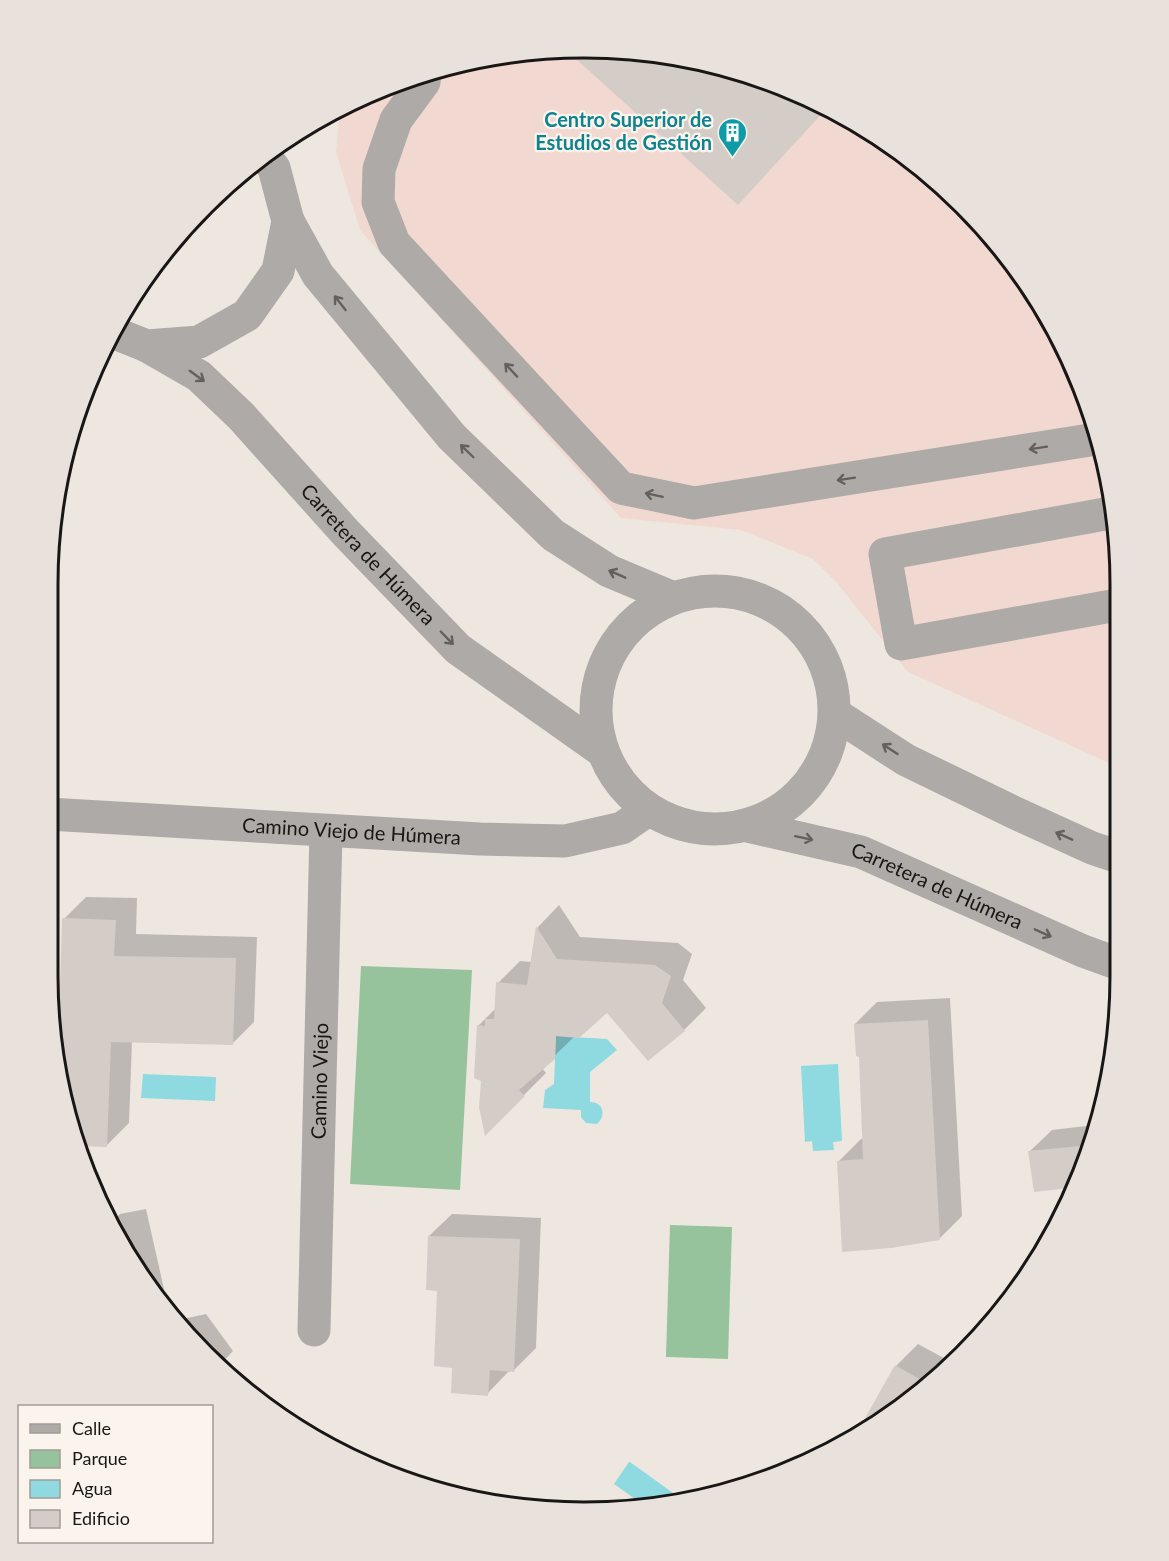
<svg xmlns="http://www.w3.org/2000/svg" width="1169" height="1561" viewBox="0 0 1169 1561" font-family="Lato,sans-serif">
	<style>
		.education { fill: #f1d8d0 }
		.green { fill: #97c39c }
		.water { fill: #8fd9e1 }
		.shadow { fill: #0003 }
		.building { fill: #d4cdc7 }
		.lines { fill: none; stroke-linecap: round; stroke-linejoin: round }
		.minor { stroke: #adaaa7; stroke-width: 33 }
		.oneway { stroke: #63605e }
		.labels { text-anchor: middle; stroke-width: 4.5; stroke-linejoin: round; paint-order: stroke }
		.culture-label { font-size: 20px; font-weight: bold; fill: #0d838f; stroke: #fbf4ed; text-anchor: end }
		.street-label { font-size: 20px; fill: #191715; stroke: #fbf4ed }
		.rim { fill: none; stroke: #191715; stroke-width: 3 }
	</style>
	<rect width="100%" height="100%" fill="#ede7e0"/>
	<polygon class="education" points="550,49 655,53 757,77 853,120 938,181 1010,258 1080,380 1116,514 1118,767 908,672 837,583 813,559 741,530 621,518 360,230 336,152 340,108 348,103 446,66"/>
	<g class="green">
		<polygon points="361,966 472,970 460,1190 350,1184"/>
		<polygon points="670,1225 732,1227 728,1359 666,1357"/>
	</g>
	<g class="water">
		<path d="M556 1036 607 1039 617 1050 590 1072V1102C603 1102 607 1115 597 1124L586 1123 581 1117V1110L543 1108 545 1090 554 1084Z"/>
		<polygon points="838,1064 842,1141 833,1142 834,1150 813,1151 812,1141 805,1142 801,1066"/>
		<polygon points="143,1074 216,1077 215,1101 141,1098"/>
		<polygon points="629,1462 630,1462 680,1498 645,1506 614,1484"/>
	</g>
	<g class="shadow">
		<polygon points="601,51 655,53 757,77 827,108 737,203 587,66"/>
		<polygon points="86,897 137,898 136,934 257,937 254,1022 232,1044 132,1041 129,1123 107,1145 78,1145 66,1116 64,919"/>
		<polygon points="559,905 580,937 678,943 692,954 683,980 706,1008 684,1030 608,1011 575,1036 542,1068 546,1073 486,1133 478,1026 496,1008 498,983 520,961 532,962 538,927"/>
		<polygon points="950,998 962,1216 940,1238 839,1161 861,1139 864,1139 861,1056 855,1024 877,1002"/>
		<polygon points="1101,1119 1073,1186 1035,1191 1029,1152 1052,1130 1095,1125"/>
		<polygon points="146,1209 168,1307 120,1245 111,1223 120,1214"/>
		<polygon points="452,1214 541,1218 536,1348 514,1370 510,1370 487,1394 454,1367 438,1289 429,1236"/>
		<polygon points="206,1314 233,1351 219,1366 205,1356 178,1320"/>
		<polygon points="918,1344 953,1363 911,1402 860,1432 896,1366"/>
	</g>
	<g class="building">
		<polygon points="566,50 655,53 757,77 827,108 738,205"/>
		<polygon points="62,918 116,920 114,956 236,958 233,1045 111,1042 107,1147 79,1146 66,1116 58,1052"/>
		<polygon points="536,926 557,959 655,965 671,976 662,1003 685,1031 648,1061 607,1013 579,1038 556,1036 555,1059 519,1090 525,1096 485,1136 479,1107 481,1081 474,1078 477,1025 485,1026 485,1019 494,1019 496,982 527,985"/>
		<polygon points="928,1020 940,1240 891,1248 842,1252 837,1161 863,1159 859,1057 856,1056 854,1024"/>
		<polygon points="1091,1145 1075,1182 1069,1188 1034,1192 1028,1151"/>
		<polygon points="428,1236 520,1239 514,1372 490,1370 488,1396 451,1393 452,1368 434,1366 437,1291 426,1290"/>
		<polygon points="895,1365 930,1385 911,1402 856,1434"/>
	</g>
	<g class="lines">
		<g class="minor">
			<polyline points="425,74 424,82 396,120 379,169 378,202 394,243 621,488 694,503 1096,439"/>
			<polyline points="288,221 318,275 452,437 553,535 609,571 671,597"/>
			<polyline points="117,334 147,346 199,342 247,315 278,271 288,221 274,168 264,155"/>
			<path id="s1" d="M147 346 199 376 241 416 346 533 458 649 601 750"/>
			<polyline points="1116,512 885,554 901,644 1117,605"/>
			<circle cx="715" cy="710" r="119"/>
			<polyline points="835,714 906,760 1013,812 1092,848 1119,857"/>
			<path id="s2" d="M48 814 480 839 565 841 622 828 648 810"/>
			<path id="s3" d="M747 826 861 852 1083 951 1119 964"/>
			<path id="s4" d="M314 1330 326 831"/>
		</g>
	</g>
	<defs><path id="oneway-shaft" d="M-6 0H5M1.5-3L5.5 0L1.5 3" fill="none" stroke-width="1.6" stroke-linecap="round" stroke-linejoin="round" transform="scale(1.5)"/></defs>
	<g class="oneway">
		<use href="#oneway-shaft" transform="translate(340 303) rotate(-128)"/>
		<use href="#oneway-shaft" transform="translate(511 370) rotate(-133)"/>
		<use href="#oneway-shaft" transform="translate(197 376) rotate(36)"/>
		<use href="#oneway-shaft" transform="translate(1038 448) rotate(171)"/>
		<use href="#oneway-shaft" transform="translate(467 451) rotate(-136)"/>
		<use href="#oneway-shaft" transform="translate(846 479) rotate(171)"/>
		<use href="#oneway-shaft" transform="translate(654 495) rotate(-168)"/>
		<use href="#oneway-shaft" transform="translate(617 574) rotate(-156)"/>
		<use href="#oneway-shaft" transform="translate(447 638) rotate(46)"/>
		<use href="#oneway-shaft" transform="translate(890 749) rotate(-147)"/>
		<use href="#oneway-shaft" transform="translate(1064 836) rotate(-156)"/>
		<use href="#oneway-shaft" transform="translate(804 838) rotate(12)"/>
		<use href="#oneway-shaft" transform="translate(1043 933) rotate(24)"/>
	</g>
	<defs>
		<symbol id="building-pin" viewBox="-11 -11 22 30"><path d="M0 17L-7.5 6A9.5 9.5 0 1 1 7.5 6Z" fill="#0f9aa8" stroke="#fbf4ed"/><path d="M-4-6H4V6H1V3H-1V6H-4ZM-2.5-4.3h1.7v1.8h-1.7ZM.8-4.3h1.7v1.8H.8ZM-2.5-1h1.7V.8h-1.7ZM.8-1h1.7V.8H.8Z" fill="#fff"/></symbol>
	</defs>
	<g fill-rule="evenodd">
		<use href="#building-pin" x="716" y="116" width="33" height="45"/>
	</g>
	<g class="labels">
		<g class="culture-label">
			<text x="712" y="127">Centro Superior de<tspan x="712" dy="23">Estudios de Gestión</tspan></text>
		</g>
		<g class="street-label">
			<text dy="7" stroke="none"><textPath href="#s1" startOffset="306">Carretera de Húmera</textPath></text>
			<text dy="7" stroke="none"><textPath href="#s2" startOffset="304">Camino Viejo de Húmera</textPath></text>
			<text dy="7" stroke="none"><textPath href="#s3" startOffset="200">Carretera de Húmera</textPath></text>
			<text dy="7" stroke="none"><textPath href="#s4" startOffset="249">Camino Viejo</textPath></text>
		</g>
	</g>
	<path d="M0 0H1169V1561H0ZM584 58H584A526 526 0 0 1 1110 584V976A526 526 0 0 1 584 1502H584A526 526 0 0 1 58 976V584A526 526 0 0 1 584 58Z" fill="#e9e2dc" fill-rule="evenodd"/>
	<path class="rim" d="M584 58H584A526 526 0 0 1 1110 584V976A526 526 0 0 1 584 1502H584A526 526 0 0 1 58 976V584A526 526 0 0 1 584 58Z"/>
	<rect x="18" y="1405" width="195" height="138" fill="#fbf4ed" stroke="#a19c97" stroke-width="1.5"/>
	<rect x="30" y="1424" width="30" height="9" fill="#adaaa7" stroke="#a19c97" stroke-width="1.5"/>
	<text x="72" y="1435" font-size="18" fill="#191715">Calle</text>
	<rect x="30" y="1450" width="30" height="18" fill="#97c39c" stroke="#a19c97" stroke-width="1.5"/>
	<text x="72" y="1465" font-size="18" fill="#191715">Parque</text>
	<rect x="30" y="1480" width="30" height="18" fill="#8fd9e1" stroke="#a19c97" stroke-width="1.5"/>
	<text x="72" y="1495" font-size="18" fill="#191715">Agua</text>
	<rect x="30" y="1510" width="30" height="18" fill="#d4cdc7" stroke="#a19c97" stroke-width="1.5"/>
	<text x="72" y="1525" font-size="18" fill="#191715">Edificio</text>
</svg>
